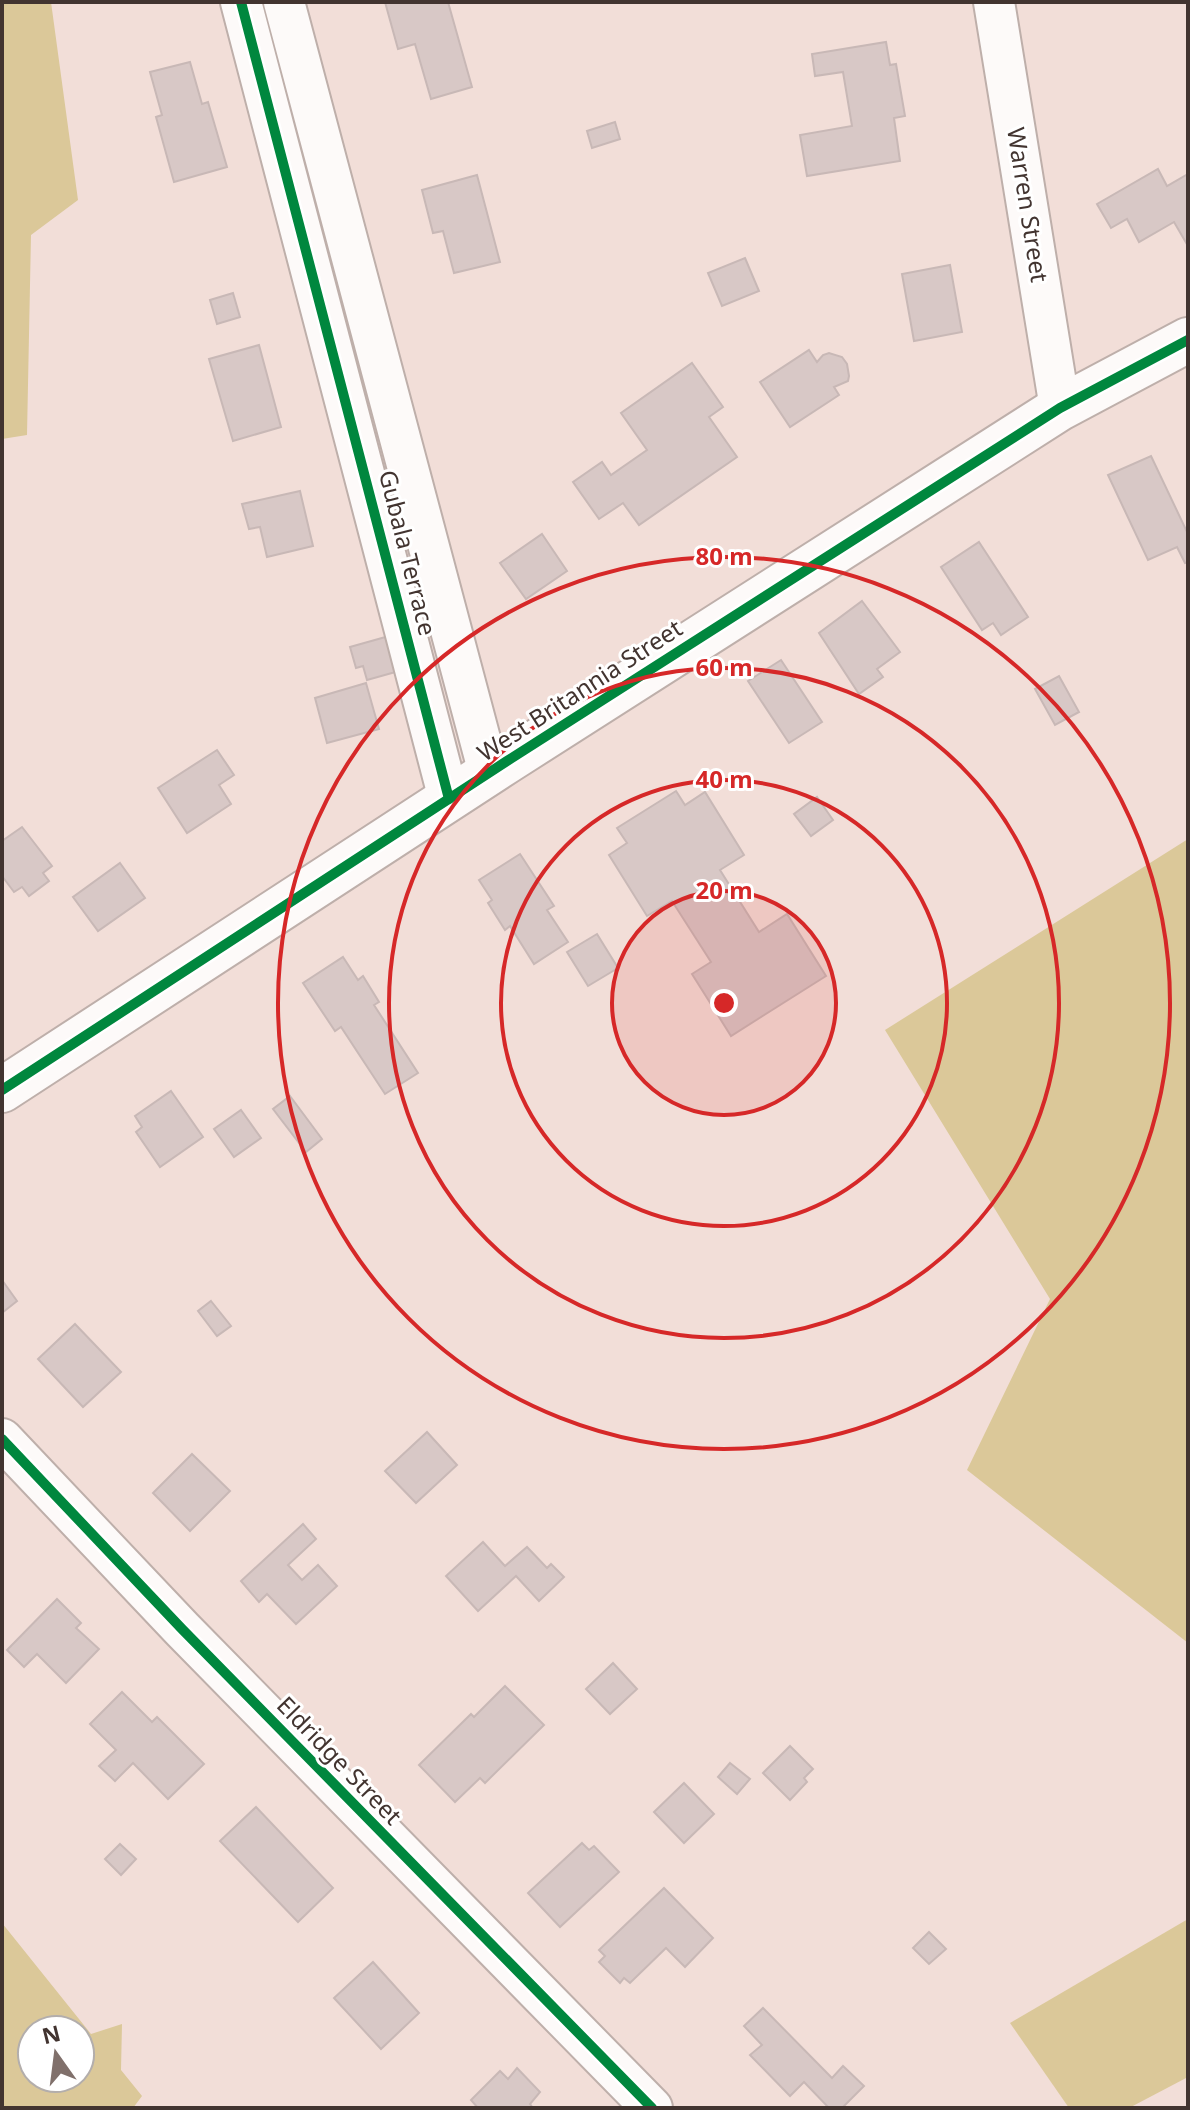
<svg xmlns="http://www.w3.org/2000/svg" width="1190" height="2110" viewBox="0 0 1190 2110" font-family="'Noto Sans',sans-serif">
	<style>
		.green { fill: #dbc899; fill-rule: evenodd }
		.building { fill: #d8c8c6; stroke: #c8b8b6; stroke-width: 2 }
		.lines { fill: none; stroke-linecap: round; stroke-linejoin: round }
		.street-casing { stroke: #beafaa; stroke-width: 44 }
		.secondary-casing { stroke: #beafaa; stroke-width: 48 }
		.street { stroke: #fdfaf9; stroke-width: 40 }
		.secondary { stroke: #fdfaf9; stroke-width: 44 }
		.cycleway-casing { stroke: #fff; stroke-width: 15 }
		.cycleway { stroke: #00873e; stroke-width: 10 }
		.ring { fill: none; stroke: #d62828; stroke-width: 4 }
		.labels { text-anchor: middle; stroke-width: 6; stroke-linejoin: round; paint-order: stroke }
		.street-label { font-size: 24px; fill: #423430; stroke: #fff }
		.centre { fill: #d62828; stroke: #fff; stroke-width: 4 }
		.ring-label { font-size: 24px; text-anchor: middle; font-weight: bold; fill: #d62828; stroke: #fff; stroke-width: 6; stroke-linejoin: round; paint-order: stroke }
	</style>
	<rect width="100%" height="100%" fill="#f2ded8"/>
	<g class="green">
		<polygon points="2,2 51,2 78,200 31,235 27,435 2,439"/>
		<polygon points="1188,839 1188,1643 967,1470 1050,1299 885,1030"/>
		<polygon points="1188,1919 1188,2077 1129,2108 1069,2108 1010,2023"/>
		<path d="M2 1923 91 2034 122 2024 121 2070 142 2096 133 2108H2ZM32 2030H80V2078H32Z"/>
	</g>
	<g class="building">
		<polygon points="385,2 448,2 472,87 431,99 415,44 398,49"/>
		<polygon points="886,42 890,65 896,64 905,116 894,118 900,161 807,176 800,135 852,126 843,72 815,76 812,54"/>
		<polygon points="190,62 202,104 208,102 227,167 174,182 156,117 162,115 150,72"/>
		<polygon points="615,122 620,139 592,148 587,131"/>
		<polygon points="1158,169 1167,186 1188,174 1188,246 1174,222 1139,242 1127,219 1111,228 1097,204"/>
		<polygon points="477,175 500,262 454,273 443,231 433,233 422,190"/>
		<polygon points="745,258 759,291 722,306 708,273"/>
		<polygon points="950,265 962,332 914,341 902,274"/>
		<polygon points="233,293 240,317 217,324 210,300"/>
		<polygon points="259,345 281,427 233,441 209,359"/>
		<polygon points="809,350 817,362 823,355 829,353 842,357 847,364 849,376 848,381 834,387 839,395 790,427 760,382"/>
		<polygon points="692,363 723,407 709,417 737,457 639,525 623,503 599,519 573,482 602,462 611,475 647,450 621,413"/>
		<polygon points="1151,456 1188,534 1188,562 1185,563 1177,547 1148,560 1108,475"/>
		<polygon points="300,491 313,546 267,557 260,527 249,529 242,504"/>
		<polygon points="542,534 567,571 526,599 500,563"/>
		<polygon points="979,542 1028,617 1001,635 993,623 982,630 941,567"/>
		<polygon points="862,601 900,652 877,669 883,677 859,694 819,633"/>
		<polygon points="389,636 399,671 367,680 363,666 356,668 350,647"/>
		<polygon points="781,660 822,722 789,743 748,681"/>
		<polygon points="1059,676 1079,712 1055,725 1035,689"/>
		<polygon points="366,683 379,729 327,743 315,698"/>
		<polygon points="217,750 234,775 219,785 231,804 187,833 158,788"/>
		<polygon points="676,791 685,805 705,792 744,855 720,870 759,932 787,914 826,976 731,1036 692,974 711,962 672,901 647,916 609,855 627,843 617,828"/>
		<polygon points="817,797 833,820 811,836 794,814"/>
		<polygon points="22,827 52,866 43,873 49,881 29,896 22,887 14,892 2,876 2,841"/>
		<polygon points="520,854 554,906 547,910 568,942 534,964 510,926 505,930 488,903 492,900 479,880"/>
		<polygon points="120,863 145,898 98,931 73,897"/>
		<polygon points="597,934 618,968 588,986 567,952"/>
		<polygon points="343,957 358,980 363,976 379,1002 374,1005 418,1073 385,1094 341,1027 335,1031 303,983"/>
		<polygon points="171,1091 203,1137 160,1167 136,1132 142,1127 135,1116"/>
		<polygon points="290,1096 322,1139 306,1152 273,1109"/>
		<polygon points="241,1110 261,1138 234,1157 214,1129"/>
		<polygon points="2,1280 17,1301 2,1313"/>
		<polygon points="211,1301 231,1326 217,1336 198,1311"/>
		<polygon points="75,1324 121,1372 83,1407 38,1359"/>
		<polygon points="427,1432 457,1465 416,1503 385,1471"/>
		<polygon points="192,1454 230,1491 190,1531 153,1493"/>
		<polygon points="303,1524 316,1539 288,1565 302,1580 318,1565 337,1586 296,1624 267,1594 259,1602 241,1581"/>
		<polygon points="483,1542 505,1566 527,1547 547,1568 551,1564 564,1577 539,1601 516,1576 478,1611 446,1576"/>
		<polygon points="57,1599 81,1623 76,1628 99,1649 66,1683 37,1654 24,1667 7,1650"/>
		<polygon points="613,1663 637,1689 610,1714 586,1689"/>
		<polygon points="505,1686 544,1725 485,1783 480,1778 455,1802 419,1765 471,1714 474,1717"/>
		<polygon points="122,1692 152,1722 157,1717 204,1764 168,1799 133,1763 115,1781 99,1766 116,1750 90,1724"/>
		<polygon points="790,1746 813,1769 804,1778 807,1782 790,1800 763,1773"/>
		<polygon points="730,1763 750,1779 737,1794 718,1777"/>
		<polygon points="684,1783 714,1814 684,1843 654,1812"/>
		<polygon points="256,1807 333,1888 298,1922 220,1841"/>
		<polygon points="582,1843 589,1850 594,1846 619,1872 560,1927 528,1893"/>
		<polygon points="120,1844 136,1859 121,1875 105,1859"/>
		<polygon points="664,1888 713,1938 685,1967 666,1948 630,1983 624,1978 620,1983 599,1962 605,1956 599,1950"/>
		<polygon points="929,1932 946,1949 929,1964 913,1948"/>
		<polygon points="373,1962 419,2013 381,2049 334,1998"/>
		<polygon points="763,2008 832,2078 843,2066 864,2086 842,2108 829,2108 804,2082 790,2096 750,2055 762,2045 744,2026"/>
		<polygon points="517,2068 540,2092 530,2104 533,2108 478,2108 471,2100 500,2071 508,2079"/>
	</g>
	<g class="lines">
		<defs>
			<g id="street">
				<polyline points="241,2 449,799"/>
				<polyline points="284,2 489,773"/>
				<polyline points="994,2 1060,408"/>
				<polyline points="2,1439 182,1629 652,2108"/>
			</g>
			<polyline id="secondary" points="2,1090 507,761 1060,408 1188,340"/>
		</defs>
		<use href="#street" class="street-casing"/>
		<use href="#secondary" class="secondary-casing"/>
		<use href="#street" class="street"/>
		<use href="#secondary" class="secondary"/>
		<defs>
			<g id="cycleway">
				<polyline points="241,2 449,799"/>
				<polyline points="2,1090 507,761 1060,408 1188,340"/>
				<polyline points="2,1439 182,1629 652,2108"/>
			</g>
		</defs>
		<use href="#cycleway" class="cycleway-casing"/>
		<use href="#cycleway" class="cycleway"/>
	</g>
	<circle cx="724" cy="1003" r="112" fill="#d62828" fill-opacity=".12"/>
	<g class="ring">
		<circle cx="724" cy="1003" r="112"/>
		<circle cx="724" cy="1003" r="223"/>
		<circle cx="724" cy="1003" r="335"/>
		<circle cx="724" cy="1003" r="446"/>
	</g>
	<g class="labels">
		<g class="street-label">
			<text transform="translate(1027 205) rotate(81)" y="8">Warren Street</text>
			<text transform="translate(407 553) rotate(76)" y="8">Gubala Terrace</text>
			<text transform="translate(580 691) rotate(-33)" y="8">West Britannia Street</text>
			<text transform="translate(339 1761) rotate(46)" y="8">Eldridge Street</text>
		</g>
	</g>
	<circle cx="724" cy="1003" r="12" class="centre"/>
	<g class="ring-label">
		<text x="724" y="565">80 m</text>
		<text x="724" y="676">60 m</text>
		<text x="724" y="788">40 m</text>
		<text x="724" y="899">20 m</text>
	</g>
	<rect width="1190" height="2110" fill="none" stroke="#423430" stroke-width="8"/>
	<g transform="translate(56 2054) rotate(346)"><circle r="38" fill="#ffffff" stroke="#b3aeac" stroke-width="2"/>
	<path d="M0-6L14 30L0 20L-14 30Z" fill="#80706b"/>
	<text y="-12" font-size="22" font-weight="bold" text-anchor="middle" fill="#423430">N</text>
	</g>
</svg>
